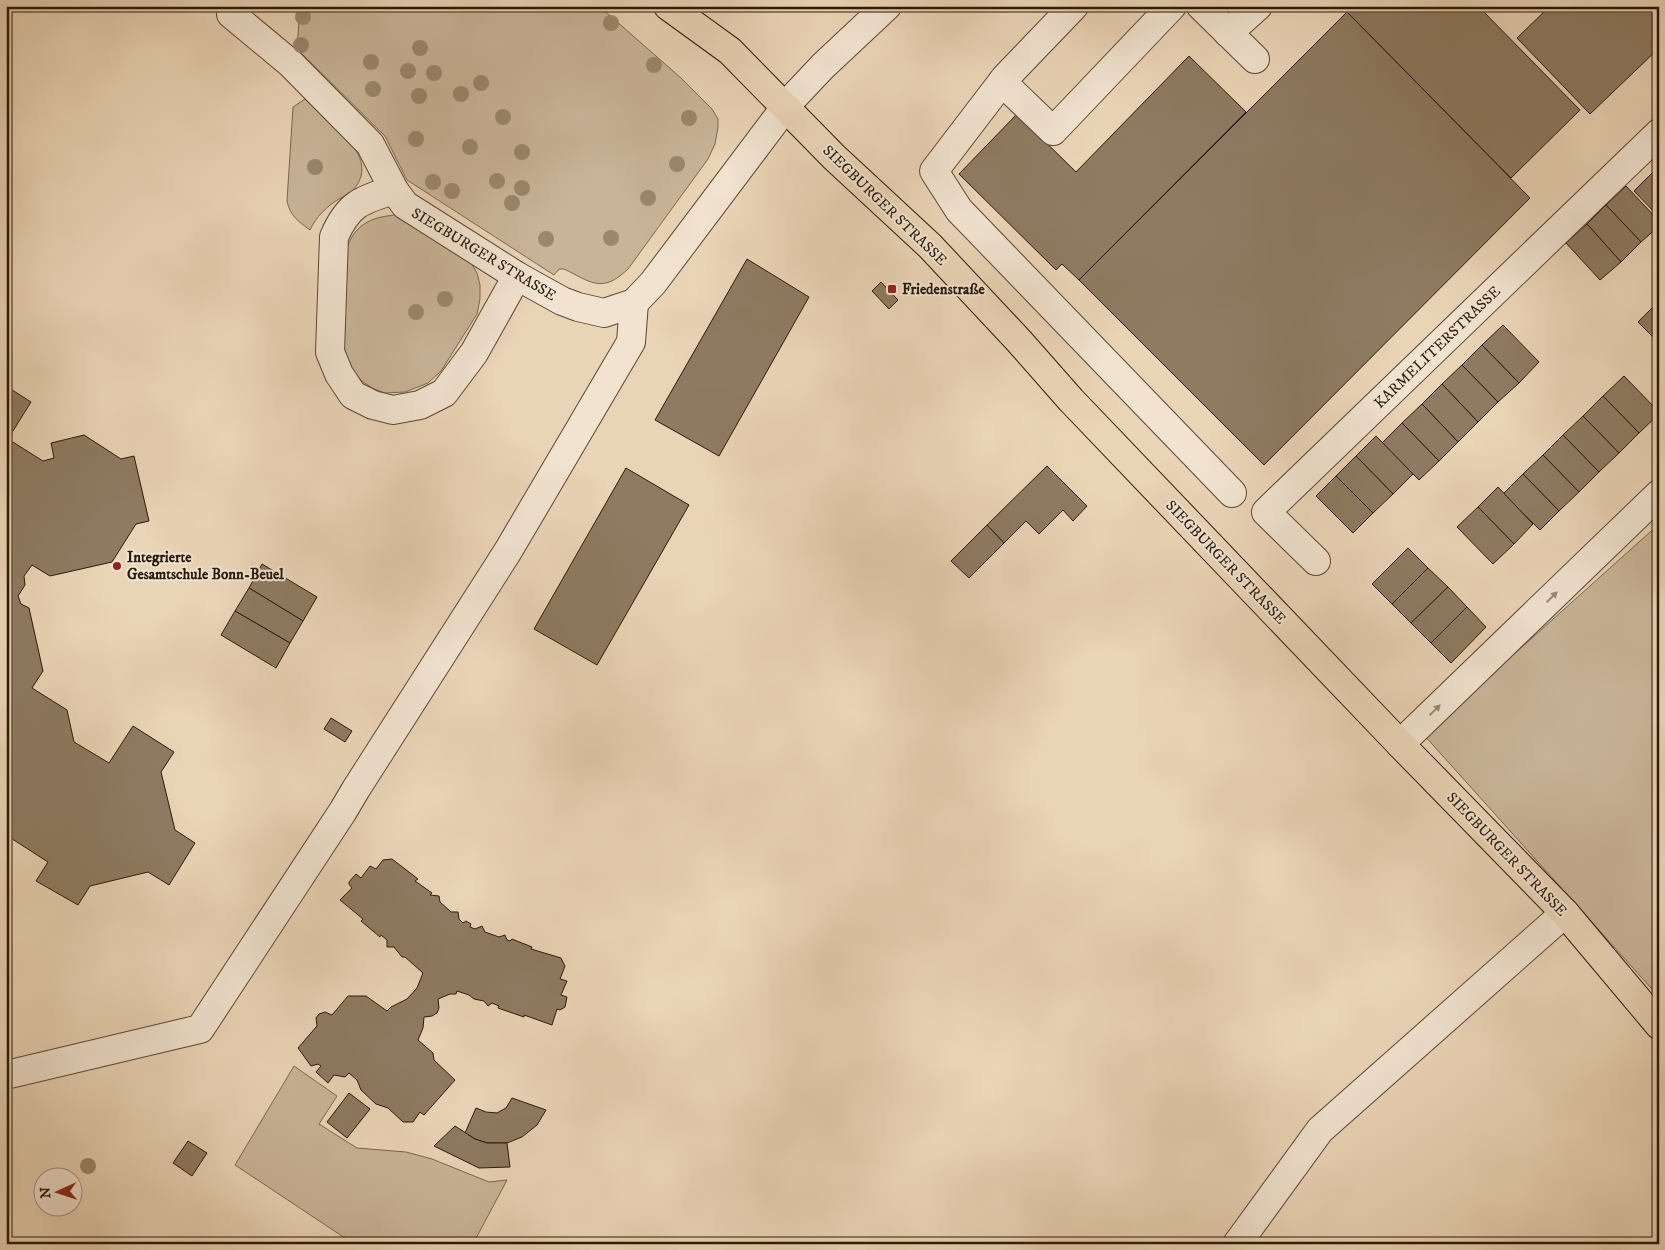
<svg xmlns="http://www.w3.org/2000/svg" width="1665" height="1250" viewBox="0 0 1665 1250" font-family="'IM FELL DW Pica',serif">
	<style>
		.green { fill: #c9b498; stroke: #7a6750 }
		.building { fill: #8e7b62; stroke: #2a1a07 }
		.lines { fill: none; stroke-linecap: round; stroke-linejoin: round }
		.minor-casing { stroke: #5a4833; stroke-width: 30 }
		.major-casing { stroke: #2a1a07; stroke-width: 30 }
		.minor { stroke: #f1e3d0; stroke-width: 28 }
		.major { stroke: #ead4b6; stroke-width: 28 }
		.tree { fill: #9b876d }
		.oneway { fill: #978976 }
		.poi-dot { fill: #8f2418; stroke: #f1e3d0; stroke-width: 2 }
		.labels { text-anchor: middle; stroke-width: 4; stroke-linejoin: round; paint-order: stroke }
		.street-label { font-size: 15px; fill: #2a1a07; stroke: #f1e3d0 }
		.poi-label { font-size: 15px; font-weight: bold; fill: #2a1a07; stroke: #f1e3d0; text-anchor: start }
	</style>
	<rect width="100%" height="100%" fill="#ead4b6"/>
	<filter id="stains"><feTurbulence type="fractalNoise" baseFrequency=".004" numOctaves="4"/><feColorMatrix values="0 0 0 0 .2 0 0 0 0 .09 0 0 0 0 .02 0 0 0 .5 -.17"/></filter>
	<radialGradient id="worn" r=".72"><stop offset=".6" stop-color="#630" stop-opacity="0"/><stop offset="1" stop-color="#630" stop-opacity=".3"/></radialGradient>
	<g class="green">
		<path d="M300 6H599L681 78 712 109 718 119V127L715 144 708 159 628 269C602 294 591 282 564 269H559L554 275 407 180 385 136 297 49Z"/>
		<path d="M305 99C328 121 387 159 350 193 347 196 343 197 339 199 327 206 316 217 310 230 299 222 290 216 287 201L293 107Z"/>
		<path d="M396 215 408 217 470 261 477 273 480 285V299L477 314 441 371 428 383 405 392 385 393 374 389 363 382 352 371 342 346 346 252C353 225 370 217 396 215Z"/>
		<polygon points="1659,524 1659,997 1424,735"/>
		<polygon points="294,1066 337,1096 319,1124 357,1148 406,1152 432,1159 489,1182 507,1180 473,1244 354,1244 235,1165"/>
	</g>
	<g class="building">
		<polygon points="1341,6 1478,6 1580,110 1511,178"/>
		<polygon points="1550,6 1659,6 1659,48 1590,114 1517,38"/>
		<polygon points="1347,12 1530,198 1264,465 1079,280"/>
		<polygon points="1189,56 1246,112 1079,280 1062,264 1056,270 959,174 1017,114 1076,172"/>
		<polygon points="1654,171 1659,175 1659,217 1634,191"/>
		<polygon points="1626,186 1659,221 1659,226 1641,242 1606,205"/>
		<polygon points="1606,205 1641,242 1621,262 1587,224"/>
		<polygon points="1587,224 1621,262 1600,280 1566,243"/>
		<polygon points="747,259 809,297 719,456 655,420"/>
		<polygon points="881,282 898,300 889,309 872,291"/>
		<polygon points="1659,301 1659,340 1657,341 1638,322"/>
		<polygon points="1503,325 1539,362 1519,383 1482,345"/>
		<polygon points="1482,345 1519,383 1498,402 1462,365"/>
		<polygon points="1462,365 1498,402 1478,422 1442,384"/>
		<polygon points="1624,376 1659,412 1659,414 1639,433 1603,396"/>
		<polygon points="1442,384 1478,422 1458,442 1422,404"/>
		<polygon points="6,386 31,402 8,439 43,461 54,458 51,443 84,435 121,459 134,456 149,521 136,524 112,562 50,576 32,565 24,576 25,585 18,596 21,604 29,608 43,671 32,688 67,710 74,742 109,763 133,726 174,752 161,772 175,830 195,843 169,885 148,872 90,886 78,905 36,881 48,862 6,835"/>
		<polygon points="1603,396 1639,433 1619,453 1583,416"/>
		<polygon points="1422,404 1458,442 1439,461 1402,423"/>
		<polygon points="1583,416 1619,453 1599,472 1563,435"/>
		<polygon points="1402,423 1439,461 1419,480 1382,443"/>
		<polygon points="1563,435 1599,472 1579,492 1543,455"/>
		<polygon points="1376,436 1413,474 1393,494 1356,456"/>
		<polygon points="1543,455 1579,492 1559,511 1523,474"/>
		<polygon points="1356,456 1393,494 1373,513 1336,476"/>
		<polygon points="1047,466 1087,506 1073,521 1063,510 1039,534 1026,521 1004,543 987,525"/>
		<polygon points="626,468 689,505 597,665 534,629"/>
		<polygon points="1523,474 1559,511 1540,530 1503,494"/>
		<polygon points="1336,476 1373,513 1353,533 1316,496"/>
		<polygon points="1498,487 1533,524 1514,544 1478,507"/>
		<polygon points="1478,507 1514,544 1493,564 1457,527"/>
		<polygon points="987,525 1004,543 969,578 951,561"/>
		<polygon points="1408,548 1428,568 1392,604 1372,584"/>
		<polygon points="262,564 317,597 303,621 249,588"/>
		<polygon points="1428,568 1448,587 1411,623 1392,604"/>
		<polygon points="1448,587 1467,607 1431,643 1411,623"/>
		<polygon points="249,588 303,621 290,643 235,611"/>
		<polygon points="1467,607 1486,627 1451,663 1431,643"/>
		<polygon points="235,611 290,643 276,668 221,635"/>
		<polygon points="331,718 352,731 345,742 324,729"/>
		<polygon points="392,859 418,879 415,881 432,893 430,895 439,896 440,902 451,912 458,912 459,919 463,923 466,921 471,924 470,927 475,929 482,926 485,932 499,937 505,935 507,940 510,941 512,939 532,947 531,949 561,958 565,966 560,979 567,981 561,995 567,997 565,1007 560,1010 557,1009 552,1025 524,1015 524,1017 498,1008 499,1006 492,1003 488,1006 484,1001 474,999 469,995 457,991 456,994 450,994 438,999 439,1008 437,1013 432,1016 424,1017 423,1028 418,1040 433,1053 434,1060 455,1080 424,1115 420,1112 413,1122 403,1122 388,1108 376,1104 361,1090 357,1080 349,1073 345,1077 334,1075 328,1083 316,1072 321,1066 318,1064 311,1066 298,1048 317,1026 316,1018 319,1014 325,1012 332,1015 348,996 366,996 387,1011 391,1007 407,999 417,988 423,973 405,957 402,957 394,947 387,947 387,940 381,935 380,937 361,921 363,919 340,900 352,888 349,884 349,882 356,874 361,878 370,866 376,869 383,860"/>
		<polygon points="349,1093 370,1109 347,1138 327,1122"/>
		<polygon points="512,1098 546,1110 537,1125 522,1137 507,1143 487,1143 475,1139 465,1133 476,1108 486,1112 497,1113 506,1108"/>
		<polygon points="455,1126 475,1139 487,1143 507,1143 510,1167 479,1168 434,1146"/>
		<polygon points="188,1141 207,1153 192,1176 173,1163"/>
	</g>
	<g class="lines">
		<defs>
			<g id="minor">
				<polyline points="1074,6 1005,78 934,171 959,210 1232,493"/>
				<polyline points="1201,6 1255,59"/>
				<polyline points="231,14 290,63 370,144 394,190 405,205 517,276 562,301 578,307 604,313 634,303 653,283 790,101 823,66 887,6"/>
				<polyline points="1228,33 1258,6"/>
				<polyline points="1002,82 1053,131 1172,6"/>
				<path d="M394 190C361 200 348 204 334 237L330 352 339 374 353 395 373 405 393 410 420 405 444 393 474 353 517 276"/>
				<polyline points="1316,561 1266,512 1659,133"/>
				<polyline points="1400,744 1659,494"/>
				<polyline points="6,1075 200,1029 343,811 356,789 508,551 631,342 634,303"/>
				<polyline points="1237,1244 1320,1130 1565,913"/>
			</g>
			<polyline id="major" points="668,6 730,51 834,157 930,246 1019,341 1071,400 1400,744 1565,913 1659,1025"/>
		</defs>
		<use href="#minor" class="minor-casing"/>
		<use href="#major" class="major-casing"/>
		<use href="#minor" class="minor"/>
		<use href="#major" class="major"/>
	</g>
	<g class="tree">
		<circle cx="303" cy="17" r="8"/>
		<circle cx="611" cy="23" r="8"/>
		<circle cx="301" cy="45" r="8"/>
		<circle cx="420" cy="48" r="8"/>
		<circle cx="371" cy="62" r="8"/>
		<circle cx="654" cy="65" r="8"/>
		<circle cx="408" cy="71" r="8"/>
		<circle cx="434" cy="73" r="8"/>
		<circle cx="481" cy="83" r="8"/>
		<circle cx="373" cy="89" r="8"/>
		<circle cx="461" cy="94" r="8"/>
		<circle cx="419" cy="96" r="8"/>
		<circle cx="503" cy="117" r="8"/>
		<circle cx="689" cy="118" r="8"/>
		<circle cx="416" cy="139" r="8"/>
		<circle cx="470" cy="147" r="8"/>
		<circle cx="522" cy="152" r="8"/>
		<circle cx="677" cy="164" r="8"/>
		<circle cx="315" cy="167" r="8"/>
		<circle cx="497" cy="181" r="8"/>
		<circle cx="433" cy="182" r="8"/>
		<circle cx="522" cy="188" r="8"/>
		<circle cx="452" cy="191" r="8"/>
		<circle cx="648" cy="198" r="8"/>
		<circle cx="512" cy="203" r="8"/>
		<circle cx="611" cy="238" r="8"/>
		<circle cx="546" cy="239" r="8"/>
		<circle cx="445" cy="299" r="8"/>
		<circle cx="416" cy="312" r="8"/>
		<circle cx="88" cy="1166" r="8"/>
	</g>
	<defs><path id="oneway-solid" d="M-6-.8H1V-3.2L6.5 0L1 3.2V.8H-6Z" transform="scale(1.25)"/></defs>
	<g class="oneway">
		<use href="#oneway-solid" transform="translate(1552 597) rotate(-44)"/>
		<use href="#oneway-solid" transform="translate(1435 710) rotate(-44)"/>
	</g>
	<g class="poi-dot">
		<rect x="887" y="284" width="10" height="10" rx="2.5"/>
		<circle cx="117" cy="566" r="5"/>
	</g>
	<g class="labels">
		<g class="street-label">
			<text transform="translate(885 205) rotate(44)" y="5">SIEGBURGER STRASSE</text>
			<text transform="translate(484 254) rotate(31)" y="5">SIEGBURGER STRASSE</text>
			<text transform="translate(1437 347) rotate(-44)" y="5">KARMELITERSTRASSE</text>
			<text transform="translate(1226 562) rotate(46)" y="5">SIEGBURGER STRASSE</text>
			<text transform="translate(1507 854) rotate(46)" y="5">SIEGBURGER STRASSE</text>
		</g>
		<g class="poi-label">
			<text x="902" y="294">Friedenstraße</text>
			<text x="127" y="562">Integrierte<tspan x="127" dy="17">Gesamtschule Bonn-Beuel</tspan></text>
		</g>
	</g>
	<rect width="1665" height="1250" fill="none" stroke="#ead4b6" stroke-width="25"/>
	<rect x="8" y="8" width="1650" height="1235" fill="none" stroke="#2a1a07" stroke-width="2.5"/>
	<rect x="12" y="12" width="1640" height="1225" fill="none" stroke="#2a1a07"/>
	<g transform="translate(58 1192) rotate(267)"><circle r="24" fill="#f1e3d0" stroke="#a19380"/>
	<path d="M0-4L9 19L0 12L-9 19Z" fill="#8f2418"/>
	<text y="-8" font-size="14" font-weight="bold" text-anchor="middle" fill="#2a1a07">N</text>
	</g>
	<rect width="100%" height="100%" filter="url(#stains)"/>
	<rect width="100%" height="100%" fill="url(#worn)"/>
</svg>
